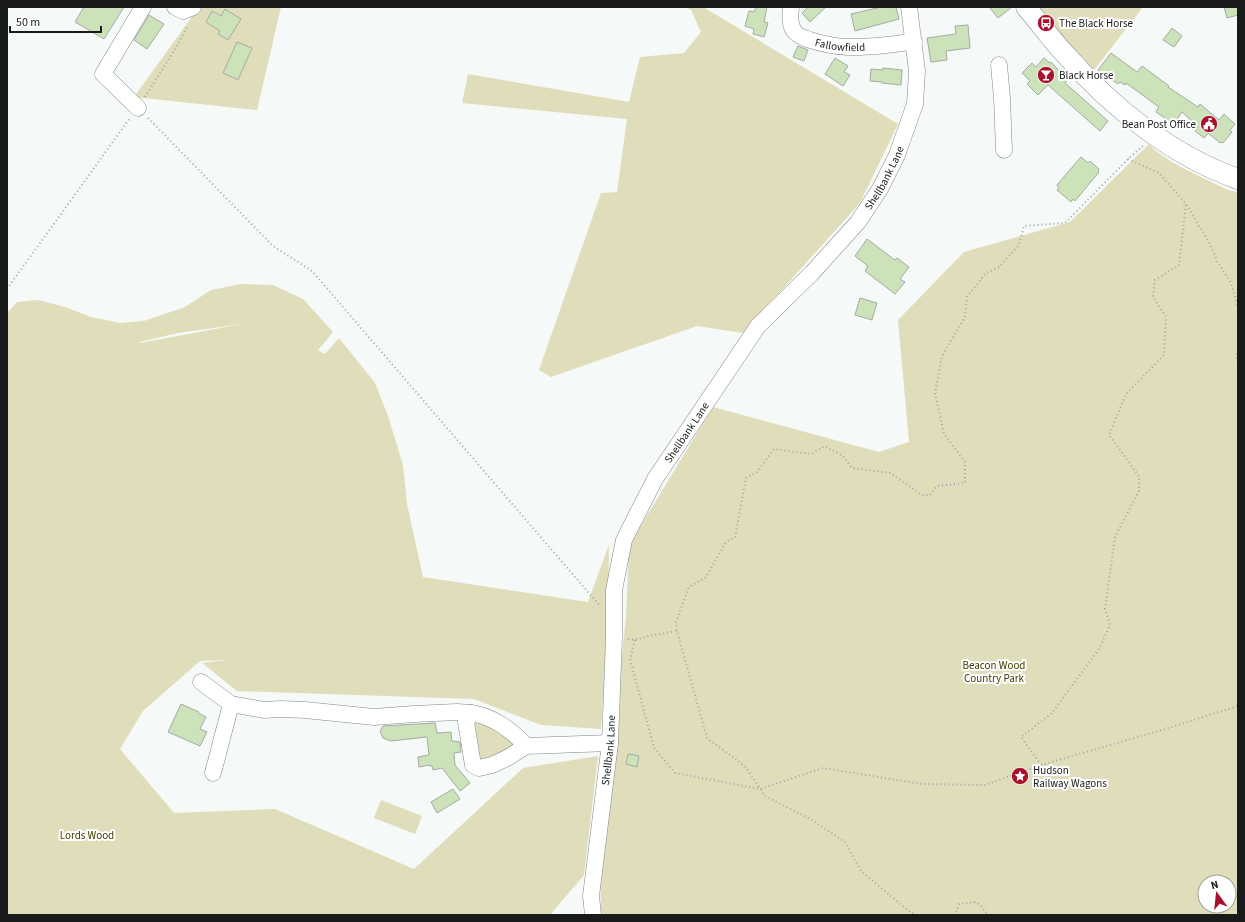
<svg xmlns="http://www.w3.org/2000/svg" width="1245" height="922" viewBox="0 0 1245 922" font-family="'Source Sans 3',sans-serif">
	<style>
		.green { fill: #e0ddba; fill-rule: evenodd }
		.building { fill: #cce3b9; stroke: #a7a9a5 }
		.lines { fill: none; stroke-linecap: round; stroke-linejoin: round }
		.minor-casing { stroke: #848785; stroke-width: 17 }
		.major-casing { stroke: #848785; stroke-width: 21 }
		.path { stroke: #a3a5a4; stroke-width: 2; stroke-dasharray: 1 3; stroke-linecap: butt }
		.minor { stroke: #fff; stroke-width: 16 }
		.major { stroke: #fff; stroke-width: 20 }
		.labels { text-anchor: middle; stroke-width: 4; stroke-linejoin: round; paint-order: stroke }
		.poi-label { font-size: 11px; fill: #191a1a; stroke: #fff; text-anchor: start }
		.street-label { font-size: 11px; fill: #191a1a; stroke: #fff }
		.park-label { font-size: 11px; fill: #413b00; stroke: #fff }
	</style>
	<rect width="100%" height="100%" fill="#f5f9f7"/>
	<g class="green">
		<path d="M199 7H281L257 110 134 97ZM212 11 221 16 241 19 228 40 218 34 220 31 206 22ZM237 42 252 48 238 80 223 73Z"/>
		<polygon points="685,7 703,7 898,124 860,203 743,333 697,326 551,377 539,370 601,193 617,192 627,119 462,103 468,74 629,102 640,57 684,53 701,32 691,10"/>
		<polygon points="1040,7 1143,7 1094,70 1066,40"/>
		<path d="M1149 144C1163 161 1206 179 1228 190L1238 192V915H601L600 858 626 617 629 545 713 407 879 452 909 442 898 320 964 252 1070 222ZM1205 882H1229V906H1205Z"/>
		<path d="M241 284 273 285 303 299 333 332 318 350 325 354 339 338 375 383 388 416 403 465 407 504 423 577 588 602 609 545 608 623 601 729 541 725 474 699 237 691 202 663 227 660 200 661 143 711 120 749 174 813 275 809 414 869 523 768 598 756 584 875 550 915H7V313L17 302 38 300 65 307 91 317 120 323 144 321 185 307 211 290ZM242 324 140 343 139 342 178 333Z"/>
		<polygon points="479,719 518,743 480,764 474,723"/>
		<polygon points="381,800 422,816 415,834 374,818"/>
	</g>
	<g class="building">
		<polygon points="84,7 124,7 104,39 75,22"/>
		<polygon points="756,7 767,7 764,22 768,23 764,37 753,34 754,29 745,26 749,11 754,12"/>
		<polygon points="808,7 826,7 810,22 802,13"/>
		<polygon points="881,7 896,7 899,19 855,31 851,14"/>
		<polygon points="989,7 1012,7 998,18"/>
		<polygon points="1224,7 1238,7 1238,15 1227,18"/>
		<polygon points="225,9 241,19 228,40 218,34 220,31 206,22 212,11 221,16"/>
		<polygon points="149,15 164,24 147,49 134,40"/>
		<polygon points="968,25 970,48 946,51 947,60 931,62 927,38 956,34 955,26"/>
		<polygon points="1172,28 1182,36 1174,47 1163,40"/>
		<polygon points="237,42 252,48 238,80 223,73"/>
		<polygon points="798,46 808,50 804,61 793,57"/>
		<polygon points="1111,53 1137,72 1142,66 1169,86 1168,87 1198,107 1200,104 1219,120 1224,114 1235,124 1230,130 1232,132 1223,143 1221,142 1220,143 1208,133 1204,138 1195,131 1198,127 1182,112 1174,124 1156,112 1159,107 1126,83 1125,85 1120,82 1118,84 1098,70"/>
		<polygon points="835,58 848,66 844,72 850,75 843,86 825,74"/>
		<polygon points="1044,58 1050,63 1051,62 1068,80 1065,83 1108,121 1100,131 1048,85 1038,95 1027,84 1030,81 1022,73 1032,63 1036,67"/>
		<polygon points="883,68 902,70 901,85 882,83 882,82 870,81 871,69 883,70"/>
		<polygon points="1081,157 1088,163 1090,161 1099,169 1098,171 1099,172 1075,201 1073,199 1071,202 1057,190 1059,188 1057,185"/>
		<polygon points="867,239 895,260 897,258 909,267 900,279 905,282 895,294 865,271 868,266 855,256"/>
		<polygon points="860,298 877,303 872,320 855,315"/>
		<polygon points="181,704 199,712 198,713 206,717 200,729 207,732 200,746 168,732"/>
		<polygon points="435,723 437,733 451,732 452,741 460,742 461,752 454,753 455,765 470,783 460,791 442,768 433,770 432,766 430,766 430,765 419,767 418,757 429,755 427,737 391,741 383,738 380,731 383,726"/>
		<polygon points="628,754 639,756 637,767 626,764"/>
		<polygon points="453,789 460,799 437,813 431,802"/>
	</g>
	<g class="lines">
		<defs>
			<g id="minor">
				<polyline points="175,7 183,11 193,7"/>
				<path id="s1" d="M791 7C790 14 790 25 794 31 797 36 805 38 810 40 838 49 858 48 886 45 896 44 905 43 914 41"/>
				<polyline points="999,65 1002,98 1004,150"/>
				<polyline points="138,108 103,74 143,7"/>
				<polyline points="201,682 231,704 264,710 281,709 305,710 374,717 414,714 457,712 471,713"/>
				<path d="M526 746C512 730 492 716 471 713L466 722 473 765 479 768 492 765 507 758 526 746 610 743"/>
				<polyline points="213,773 231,704"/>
				<path id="s2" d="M593 915 591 896 610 743 614 637V590L624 540 655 479 758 326 812 273 858 222 880 189 897 155 915 104 917 71 909 7"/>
			</g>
			<path id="major" d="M1026 7C1040 23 1052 41 1067 56 1112 108 1173 156 1238 179"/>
		</defs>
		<use href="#minor" class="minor-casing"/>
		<use href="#major" class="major-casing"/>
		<g class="path">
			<polyline points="145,97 179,43 188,25"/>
			<polyline points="148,118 273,246 312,271 600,606"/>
			<polyline points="1128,159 1159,173 1186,204 1209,242 1217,261 1231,283 1238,308"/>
			<polyline points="7,289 130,118"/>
			<polyline points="1238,350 1236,356 1238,363"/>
			<polyline points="628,639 635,640 648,636 677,631"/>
			<polyline points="635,640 630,659 654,748 675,773 760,789 823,768 922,784 985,785 1041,765 1162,730 1238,706"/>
			<polyline points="1041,765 1021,737 1052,713 1099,649 1110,625 1105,609 1115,537 1139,491 1139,476 1109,435 1126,394 1164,355 1166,317 1153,297 1155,280 1179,265 1186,204"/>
			<polyline points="917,915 910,912 861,871 845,842 812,820 765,796 746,767 707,738 677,631 676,622 689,587 706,577 726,542 735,537 746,478 757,472 774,449 811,454 825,446 843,456 852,468 890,473 922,495 930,495 937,486 965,483 965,462 944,434 935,393 942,356 965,317 967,297 986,273 999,267 1019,245 1024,226 1065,223 1128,159 1143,146"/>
			<polyline points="954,915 956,914 959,904 976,902 981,906 988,915"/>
		</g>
		<use href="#minor" class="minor"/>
		<use href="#major" class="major"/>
	</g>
	<defs>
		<symbol id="bus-disc" viewBox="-11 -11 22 22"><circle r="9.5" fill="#a8112d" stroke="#fff"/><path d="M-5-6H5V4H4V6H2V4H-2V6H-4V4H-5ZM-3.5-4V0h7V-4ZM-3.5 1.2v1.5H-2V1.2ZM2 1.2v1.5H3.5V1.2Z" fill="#fff"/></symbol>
		<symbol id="bar-disc" viewBox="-11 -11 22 22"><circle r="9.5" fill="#a8112d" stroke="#fff"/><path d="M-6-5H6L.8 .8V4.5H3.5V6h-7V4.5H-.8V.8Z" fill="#fff"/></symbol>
		<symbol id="civic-disc" viewBox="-11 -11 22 22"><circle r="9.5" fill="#a8112d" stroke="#fff"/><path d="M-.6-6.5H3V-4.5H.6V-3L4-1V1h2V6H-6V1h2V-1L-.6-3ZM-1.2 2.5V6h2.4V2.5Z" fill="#fff"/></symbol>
		<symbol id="sight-disc" viewBox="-11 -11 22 22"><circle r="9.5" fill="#a8112d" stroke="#fff"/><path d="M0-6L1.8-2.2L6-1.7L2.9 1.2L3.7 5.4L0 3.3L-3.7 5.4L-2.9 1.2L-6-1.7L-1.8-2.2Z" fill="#fff"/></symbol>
	</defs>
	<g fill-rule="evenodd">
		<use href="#bus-disc" x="1036" y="13" width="20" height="20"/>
		<use href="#bar-disc" x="1036" y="65" width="20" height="20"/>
		<use href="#civic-disc" x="1199" y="114" width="20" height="20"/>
		<use href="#sight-disc" x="1010" y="766" width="20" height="20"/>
	</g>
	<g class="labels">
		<g class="poi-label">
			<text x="1059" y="27">The Black Horse</text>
			<text x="1059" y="79">Black Horse</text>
			<text x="1196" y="128" text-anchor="end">Bean Post Office</text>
			<text x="1033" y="774">Hudson<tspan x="1033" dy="13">Railway Wagons</tspan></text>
		</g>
		<g class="street-label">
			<text dy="4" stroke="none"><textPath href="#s1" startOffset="74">Fallowfield</textPath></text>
			<text dy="4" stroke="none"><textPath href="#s2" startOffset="826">Shellbank Lane</textPath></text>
			<text dy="4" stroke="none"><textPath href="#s2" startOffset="502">Shellbank Lane</textPath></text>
			<text dy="4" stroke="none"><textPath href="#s2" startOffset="166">Shellbank Lane</textPath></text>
		</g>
		<g class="park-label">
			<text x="994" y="669">Beacon Wood<tspan x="994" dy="13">Country Park</tspan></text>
			<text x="87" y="839">Lords Wood</text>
		</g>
	</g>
	<rect width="1245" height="922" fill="none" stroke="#191a1a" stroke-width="16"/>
	<g transform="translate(1217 894) rotate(345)"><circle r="19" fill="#ffffff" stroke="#a3a3a3"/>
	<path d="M0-3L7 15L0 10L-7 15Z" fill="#a8112d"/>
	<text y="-6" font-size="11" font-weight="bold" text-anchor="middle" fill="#191a1a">N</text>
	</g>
	<path d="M10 26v6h91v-6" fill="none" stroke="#191a1a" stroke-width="2"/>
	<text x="16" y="26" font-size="12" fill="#191a1a" stroke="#ffffff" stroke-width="3" paint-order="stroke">50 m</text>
</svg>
